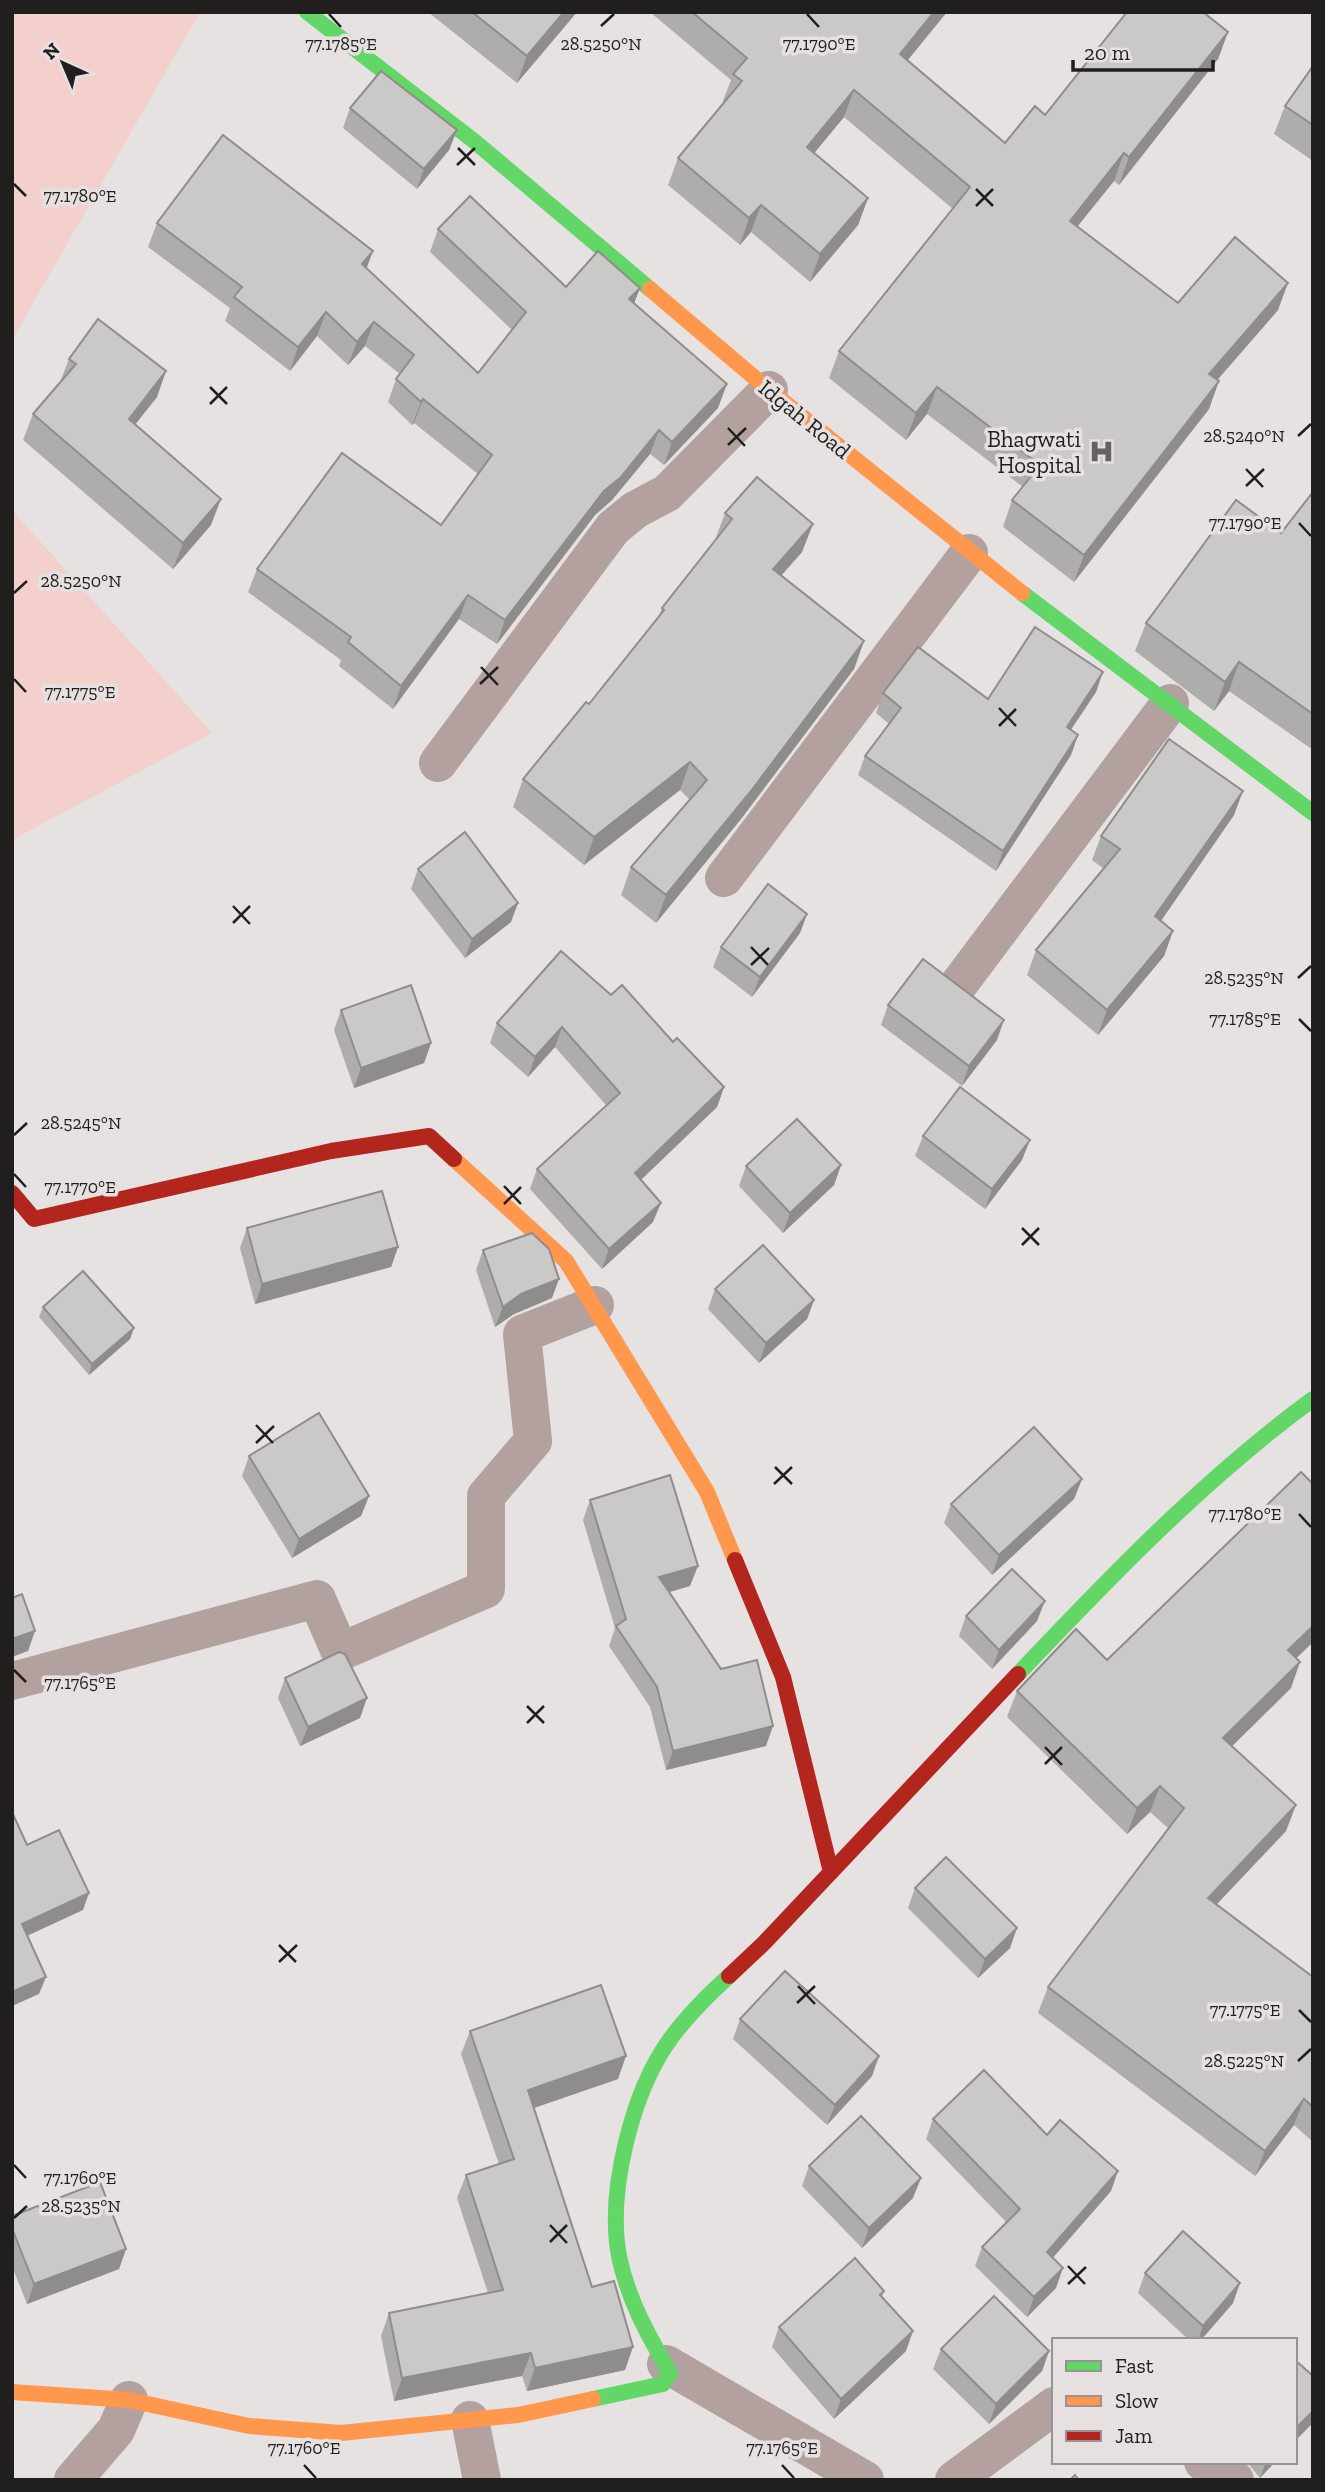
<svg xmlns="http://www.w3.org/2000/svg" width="1325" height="2492" viewBox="0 0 1325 2492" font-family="'Zilla Slab',serif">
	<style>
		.green { fill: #f3d0cb }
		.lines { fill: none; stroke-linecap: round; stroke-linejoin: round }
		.street { stroke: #b2a19f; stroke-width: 38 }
		.fast { stroke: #63d668; stroke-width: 16 }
		.slow { stroke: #ff974d; stroke-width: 16 }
		.jam { stroke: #b3261e; stroke-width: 16 }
		.wall { fill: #afadac }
		.shaded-wall { fill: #8e8d8c }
		.building { fill: #cbc9c8; stroke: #8e8d8c; stroke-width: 2 }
		.ticks { fill: none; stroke: #201f1e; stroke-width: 2.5 }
		.labels { text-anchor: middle; stroke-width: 7; stroke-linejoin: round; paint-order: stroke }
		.street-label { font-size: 23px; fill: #201f1e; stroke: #e6e1e0 }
		.poi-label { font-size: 23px; fill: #201f1e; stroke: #e6e1e0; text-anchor: end }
		.ticks-label { font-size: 18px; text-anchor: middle; fill: #201f1e; stroke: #e6e1e0; stroke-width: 7; stroke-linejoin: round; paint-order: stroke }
	</style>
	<rect width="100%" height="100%" fill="#e5e2e1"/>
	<g class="green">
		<polygon points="12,12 200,12 12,340"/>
		<polygon points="12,510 212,733 12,840"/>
	</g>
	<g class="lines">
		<g class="street">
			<polyline points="438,763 613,528 635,510 667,493 769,390"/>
			<polyline points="724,878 969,553"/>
			<polyline points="959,984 1170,703"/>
			<polyline points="12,1681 317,1599 340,1652 486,1589 486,1496 533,1441 522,1334 595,1305"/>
			<polyline points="666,2364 865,2480"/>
			<polyline points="470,2420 482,2480"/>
			<polyline points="1203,2462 1235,2480"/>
			<polyline points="73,2480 116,2430 129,2400"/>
			<polyline points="954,2480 1054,2406"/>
		</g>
		<g class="fast">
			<polyline points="307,12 474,141 650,289"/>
			<polyline points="1022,593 1313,813"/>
			<path d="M1018 1674C1110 1577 1205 1478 1313 1399"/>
			<path d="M593 2399 663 2384 670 2373C648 2335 628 2300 619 2256 607 2192 632 2091 671 2038 688 2015 708 1995 729 1976"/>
		</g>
		<g class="slow">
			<polyline points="650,289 769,390 1022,593"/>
			<polyline points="454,1159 566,1261 707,1492 735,1560"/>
			<polyline points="12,2392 129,2400 249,2426 341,2433 518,2415 593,2399"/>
		</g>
		<g class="jam">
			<polyline points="12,1193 34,1219 331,1151 429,1136 454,1159"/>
			<polyline points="735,1560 783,1677 831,1872"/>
			<polyline points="729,1976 764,1943 1018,1674"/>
		</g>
	</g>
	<g class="wall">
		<polygon points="428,12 577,12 517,83"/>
		<polygon points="650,12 947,12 907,60 1005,143 1045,115 1228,32 1218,59 1119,185 1114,181 1077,227 1178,303 1278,310 1217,380 1209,409 1074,582 1003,527 1012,500 1023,487 927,414 906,440 829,378 839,351 953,209 844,117 814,153 868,198 858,225 810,282 751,232 740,245 668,185 678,158 724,102 723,101 731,80"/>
		<polygon points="1313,66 1313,161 1274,134 1285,106"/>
		<polygon points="350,108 457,130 449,150 417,189 343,128"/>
		<polygon points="157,223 373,251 366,268 478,373 512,330 430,252 438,229 566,287 640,288 634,303 718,408 664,465 650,454 612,500 595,515 497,644 459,619 393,709 339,666 341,660 248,592 257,569 441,525 478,474 414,423 412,425 388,402 396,379 400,374 365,346 348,365 317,336 290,371 225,321 230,308 148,247"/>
		<polygon points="69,359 157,397 135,424 211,525 173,569 23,440 33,414 60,382"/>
		<polygon points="1313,492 1313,750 1229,691 1214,711 1135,651 1146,623 1281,533"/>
		<polygon points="725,513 802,552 781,576 864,641 854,669 741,819 656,923 621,895 631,867 690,800 680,790 584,865 513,807 523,779 589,704 659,616 662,608 715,540"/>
		<polygon points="1096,692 1071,730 1078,735 1071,755 996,871 858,775 865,756 889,724 876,713 883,693 988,699"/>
		<polygon points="1234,815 1161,921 1173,931 1164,956 1098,1035 1027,975 1036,950 1104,869 1092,860 1101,836"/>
		<polygon points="418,869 511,922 465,958 411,889"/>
		<polygon points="807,914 800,933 752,997 713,967 721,947"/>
		<polygon points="611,995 673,1042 724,1087 717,1107 641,1180 653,1222 602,1269 530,1189 537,1169 606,1105 555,1047 528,1077 490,1043 497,1023"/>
		<polygon points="888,1005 997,1040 962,1086 881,1025"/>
		<polygon points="341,1010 431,1043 424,1063 354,1088 334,1030"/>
		<polygon points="923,1136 1022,1160 985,1209 915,1156"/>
		<polygon points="841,1165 834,1185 783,1233 739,1186 746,1166"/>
		<polygon points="247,1228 398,1247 391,1267 255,1304 240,1248"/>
		<polygon points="483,1250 552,1298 514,1314 495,1327 476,1270"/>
		<polygon points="715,1289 814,1300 807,1319 759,1363 708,1309"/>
		<polygon points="43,1307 130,1339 89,1375 39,1317"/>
		<polygon points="249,1456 369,1496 361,1516 292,1558 242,1476"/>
		<polygon points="1082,1479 1074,1499 992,1575 944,1523 951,1504"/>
		<polygon points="1313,1484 1313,1642 1296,1658 1291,1688 1232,1746 1286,1831 1217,1904 1313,1977 1313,2142 1294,2125 1255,2176 1038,2013 1048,1987 1168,1828 1150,1812 1127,1834 1007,1717 1017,1691 1107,1660"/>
		<polygon points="590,1500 690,1586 669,1592 766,1746 666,1770 650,1707 609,1646 615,1628 583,1520"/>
		<polygon points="966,1616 1037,1621 992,1669 959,1636"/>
		<polygon points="285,1678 360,1718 300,1746 278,1698"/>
		<polygon points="915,1888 1010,1948 978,1978 908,1908"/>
		<polygon points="740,2019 872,2076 827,2125 733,2039"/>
		<polygon points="470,2031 618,2079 534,2108 592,2287 625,2370 527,2391 522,2376 394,2401 381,2336 389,2313 488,2293 457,2198 466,2175 499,2164 461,2054"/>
		<polygon points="933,2119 1047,2135 1111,2191 1053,2258 1056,2288 1027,2317 975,2266 982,2247 1006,2222 926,2139"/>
		<polygon points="809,2166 913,2198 862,2248 802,2186"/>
		<polygon points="12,2216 126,2249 119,2269 27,2304 12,2266"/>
		<polygon points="1145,2273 1233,2303 1201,2340 1189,2340 1138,2293"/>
		<polygon points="884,2291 882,2297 906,2351 834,2419 772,2347 779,2327"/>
		<polygon points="941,2349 1049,2351 1042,2371 989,2424 933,2369"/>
		<polygon points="1247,2462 1275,2462 1260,2478"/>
	</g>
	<g class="shaded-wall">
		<polygon points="564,12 577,12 517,83 527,56"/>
		<polygon points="934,12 947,12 890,82 900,54"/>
		<polygon points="1228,32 1218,59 1119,185 1129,157"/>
		<polygon points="854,90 844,117 797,174 807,147"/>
		<polygon points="457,130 449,150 417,189 424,169"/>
		<polygon points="1124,153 1114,181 1060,248 1070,221"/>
		<polygon points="868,198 858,225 810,282 820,254"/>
		<polygon points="761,205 751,232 740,245 749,218"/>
		<polygon points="373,251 364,275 362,264"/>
		<polygon points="1288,283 1278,310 1199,401 1209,374"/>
		<polygon points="640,288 631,311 629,299"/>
		<polygon points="326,312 317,336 290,371 298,347"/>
		<polygon points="374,322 365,346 348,365 357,342"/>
		<polygon points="166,371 157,397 119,445 129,419"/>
		<polygon points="1219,381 1209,409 1074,582 1084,555"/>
		<polygon points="727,384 718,408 664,465 672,442"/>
		<polygon points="937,387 927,414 906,440 916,413"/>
		<polygon points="423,399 414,423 412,425 421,402"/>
		<polygon points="659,430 650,454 612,500 595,515 497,644 505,620 604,491"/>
		<polygon points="221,499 211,525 173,569 183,543"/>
		<polygon points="813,524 802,552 762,597 773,569"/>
		<polygon points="468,595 459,619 393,709 401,686"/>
		<polygon points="864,641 854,669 741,819 656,923 666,895"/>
		<polygon points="1239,662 1229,691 1214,711 1225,682"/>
		<polygon points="1103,672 1096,692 1059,747 1067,727"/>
		<polygon points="1078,735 1071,755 996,871 1003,851"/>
		<polygon points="690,762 680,790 584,865 594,837"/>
		<polygon points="1243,791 1234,815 1147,941 1155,916"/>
		<polygon points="518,903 511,922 465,958 472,939"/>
		<polygon points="807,914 800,933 752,997 760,977"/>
		<polygon points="1173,931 1164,956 1098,1035 1107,1010"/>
		<polygon points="1004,1020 997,1040 962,1086 969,1066"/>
		<polygon points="562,1027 555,1047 528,1077 535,1057"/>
		<polygon points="431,1043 424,1063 354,1088 361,1068"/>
		<polygon points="724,1087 717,1107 627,1193 635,1173"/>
		<polygon points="1030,1140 1022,1160 985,1209 992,1189"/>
		<polygon points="841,1165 834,1185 783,1233 790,1213"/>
		<polygon points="661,1203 653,1222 602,1269 609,1249"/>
		<polygon points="398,1247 391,1267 255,1304 262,1284"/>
		<polygon points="559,1279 552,1298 514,1314 495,1327 503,1307 521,1294"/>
		<polygon points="814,1300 807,1319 759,1363 766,1343"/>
		<polygon points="134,1328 130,1339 89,1375 92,1364"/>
		<polygon points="1082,1479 1074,1499 992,1575 999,1555"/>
		<polygon points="369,1496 361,1516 292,1558 299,1539"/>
		<polygon points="698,1566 690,1586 652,1597 659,1577"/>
		<polygon points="1045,1601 1037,1621 992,1669 999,1650"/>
		<polygon points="1313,1626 1313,1642 1278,1676 1288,1650"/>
		<polygon points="35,1631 28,1651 12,1657 12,1639"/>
		<polygon points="1300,1662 1291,1688 1214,1764 1223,1738"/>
		<polygon points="367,1698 360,1718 300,1746 308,1727"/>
		<polygon points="773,1726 766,1746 666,1770 673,1751"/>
		<polygon points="1160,1786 1150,1812 1127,1834 1137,1808"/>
		<polygon points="1296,1805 1286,1831 1199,1923 1208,1898"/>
		<polygon points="89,1893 83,1910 16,1941 22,1924"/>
		<polygon points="1017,1928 1010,1948 978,1978 985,1959"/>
		<polygon points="46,1977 39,1994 12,2006 12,1992"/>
		<polygon points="626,2056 618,2079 519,2113 528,2090"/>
		<polygon points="879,2056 872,2076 827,2125 835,2105"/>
		<polygon points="1304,2099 1294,2125 1255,2176 1265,2151"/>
		<polygon points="1118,2171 1111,2191 1040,2272 1047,2252"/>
		<polygon points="921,2178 913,2198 862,2248 869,2228"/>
		<polygon points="126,2249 119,2269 27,2304 34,2284"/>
		<polygon points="1063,2268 1056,2288 1027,2317 1034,2297"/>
		<polygon points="1240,2283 1233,2303 1201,2340 1198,2340 1203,2326"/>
		<polygon points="913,2331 906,2351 834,2419 841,2399"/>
		<polygon points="633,2347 625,2370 527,2391 535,2368"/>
		<polygon points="1049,2351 1042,2371 989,2424 996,2404"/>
		<polygon points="531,2353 522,2376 394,2401 402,2378"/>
		<polygon points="1313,2411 1313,2423 1295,2441 1295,2429"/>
		<polygon points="1266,2462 1275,2462 1260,2478"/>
	</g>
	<g class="building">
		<polygon points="472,12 564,12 527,56"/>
		<polygon points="692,12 934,12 900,54 1005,143 1035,106 1045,115 1127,12 1203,12 1228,32 1129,157 1124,153 1070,221 1178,303 1235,237 1288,283 1209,374 1219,381 1084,555 1012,500 1040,465 937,387 916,413 839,351 970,187 854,90 807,147 868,198 820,254 761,205 749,218 678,158 742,81 733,74 747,58"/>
		<polygon points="1313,66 1313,125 1285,106"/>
		<polygon points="381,71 457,130 424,169 350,108"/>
		<polygon points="223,135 373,251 362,264 478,373 526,312 438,229 470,196 566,287 598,251 640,288 629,299 727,384 672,442 659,430 621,477 604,491 505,620 468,595 401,686 348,642 351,637 257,569 342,453 441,525 492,455 423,399 421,402 396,379 414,355 374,322 357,342 326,312 298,347 234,297 242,287 157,223"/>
		<polygon points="98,319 166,371 129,419 221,499 183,543 33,414 76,364 69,359"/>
		<polygon points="757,477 813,524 773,569 864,641 751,791 666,895 631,867 707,780 690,762 594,837 523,779 586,702 589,704 664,610 662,608 732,519 725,513"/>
		<polygon points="1313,492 1313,714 1239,662 1225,682 1146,623 1236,500 1281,533"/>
		<polygon points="1035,627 1103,672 1067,727 1078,735 1003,851 865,756 901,708 883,693 918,647 988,699"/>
		<polygon points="1169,739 1243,791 1155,916 1173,931 1107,1010 1036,950 1120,849 1101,836"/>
		<polygon points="465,832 518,903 472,939 418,869"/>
		<polygon points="768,884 807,914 760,977 721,947"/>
		<polygon points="561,951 611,995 622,985 673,1042 677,1038 724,1087 635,1173 661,1203 609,1249 537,1169 620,1093 562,1027 535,1057 497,1023"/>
		<polygon points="923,959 1004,1020 969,1066 888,1005"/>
		<polygon points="411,985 431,1043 361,1068 341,1010"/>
		<polygon points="960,1087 1030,1140 992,1189 923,1136"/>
		<polygon points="797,1119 841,1165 790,1213 746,1166"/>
		<polygon points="382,1191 398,1247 262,1284 247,1228"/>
		<polygon points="532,1233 549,1249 559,1279 521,1294 503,1307 483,1250"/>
		<polygon points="763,1245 814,1300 766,1343 715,1289"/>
		<polygon points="83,1271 134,1328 92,1364 43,1307"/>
		<polygon points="319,1413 369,1496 299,1539 249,1456"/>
		<polygon points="1034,1427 1082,1479 999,1555 951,1504"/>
		<polygon points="1301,1472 1313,1484 1313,1626 1288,1650 1300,1662 1223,1738 1296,1805 1208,1898 1313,1977 1313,2107 1304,2099 1265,2151 1048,1987 1184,1808 1160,1786 1137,1808 1017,1691 1076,1629 1107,1660"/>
		<polygon points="670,1475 698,1566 659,1577 721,1669 757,1660 773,1726 673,1751 657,1687 616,1626 626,1619 590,1500"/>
		<polygon points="1012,1569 1045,1601 999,1650 966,1616"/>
		<polygon points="22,1594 35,1631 12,1639 12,1598"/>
		<polygon points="339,1652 345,1654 367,1698 308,1727 285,1678"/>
		<polygon points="12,1812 27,1845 59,1830 89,1893 22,1924 46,1977 12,1992"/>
		<polygon points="946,1857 1017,1928 985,1959 915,1888"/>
		<polygon points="785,1971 879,2056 835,2105 740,2019"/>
		<polygon points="601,1985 626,2056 528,2090 592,2287 614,2281 633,2347 535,2368 531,2353 402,2378 389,2313 503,2290 466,2175 514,2159 470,2031"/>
		<polygon points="984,2070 1047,2135 1060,2120 1118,2171 1047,2252 1063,2268 1034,2297 982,2247 1020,2209 933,2119"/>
		<polygon points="861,2116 921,2178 869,2228 809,2166"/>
		<polygon points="100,2182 126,2249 34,2284 12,2228 12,2216"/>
		<polygon points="1183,2231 1240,2283 1203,2326 1145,2273"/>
		<polygon points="855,2258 884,2291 880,2295 913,2331 841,2399 779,2327"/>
		<polygon points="994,2296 1049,2351 996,2404 941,2349"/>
		<polygon points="1295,2360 1313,2376 1313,2411 1295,2429"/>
		<polygon points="1075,2475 1079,2480 1070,2480"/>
	</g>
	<path class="ticks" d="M329 14 341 27M807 14 819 27M601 26 614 14M458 148 475 165M457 165 475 148M14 184 26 196M976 189 993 206M976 206 993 189M210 387 227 404M210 404 227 387M728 428 745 446M1298 436 1311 424M728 445 746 428M1246 469 1263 487M1246 486 1264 469M1299 523 1311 536M14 593 27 581M481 667 498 685M14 679 26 692M480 684 498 667M999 708 1016 726M999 726 1016 709M233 906 250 924M233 923 250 906M751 947 768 965M751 965 769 948M1298 978 1311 966M1299 1019 1311 1031M14 1135 27 1123M14 1174 26 1187M504 1186 521 1204M504 1204 521 1187M1022 1228 1039 1245M1022 1245 1039 1228M256 1425 273 1443M256 1443 274 1426M775 1467 792 1484M774 1484 792 1467M1299 1514 1311 1527M14 1670 26 1682M527 1706 544 1723M527 1723 544 1706M1045 1747 1062 1765M1045 1764 1062 1747M279 1945 296 1962M279 1962 297 1945M798 1986 815 2004M797 2003 815 1986M1299 2010 1311 2022M1298 2061 1311 2049M14 2165 26 2178M14 2218 27 2206M550 2225 567 2243M550 2242 567 2225M1068 2266 1085 2284M1068 2284 1086 2267M304 2465 316 2478M782 2465 794 2478"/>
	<defs>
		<symbol id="hospital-bare" viewBox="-9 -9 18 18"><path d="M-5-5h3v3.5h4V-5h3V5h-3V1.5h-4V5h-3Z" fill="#656362" stroke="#e6e1e0" stroke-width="2.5" paint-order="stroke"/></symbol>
	</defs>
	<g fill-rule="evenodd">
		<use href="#hospital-bare" x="1084" y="434" width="35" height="35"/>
	</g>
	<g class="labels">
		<g class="street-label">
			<text transform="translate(805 419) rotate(39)" y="8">Idgah Road</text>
		</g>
		<g class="poi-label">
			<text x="1081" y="447">Bhagwati<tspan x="1081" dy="26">Hospital</tspan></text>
		</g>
	</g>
	<g class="ticks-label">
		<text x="601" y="50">28.5250°N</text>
		<text x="341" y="50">77.1785°E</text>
		<text x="819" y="50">77.1790°E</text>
		<text x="80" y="202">77.1780°E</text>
		<text x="1244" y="442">28.5240°N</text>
		<text x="1245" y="529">77.1790°E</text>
		<text x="81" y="587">28.5250°N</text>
		<text x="80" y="698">77.1775°E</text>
		<text x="1244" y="984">28.5235°N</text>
		<text x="1245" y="1025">77.1785°E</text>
		<text x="81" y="1129">28.5245°N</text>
		<text x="80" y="1193">77.1770°E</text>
		<text x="1245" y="1520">77.1780°E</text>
		<text x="80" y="1689">77.1765°E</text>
		<text x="1245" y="2016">77.1775°E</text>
		<text x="1244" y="2067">28.5225°N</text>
		<text x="80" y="2184">77.1760°E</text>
		<text x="81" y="2212">28.5235°N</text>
		<text x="304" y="2454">77.1760°E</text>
		<text x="782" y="2454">77.1765°E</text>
	</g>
	<rect width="1325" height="2492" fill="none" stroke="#201f1e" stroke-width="28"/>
	<rect x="1052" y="2338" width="245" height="126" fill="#e6e1e0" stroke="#979392" stroke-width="2"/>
	<rect x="1066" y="2361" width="35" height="10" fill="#63d668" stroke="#979392" stroke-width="2"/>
	<text x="1115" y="2373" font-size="21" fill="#201f1e">Fast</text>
	<rect x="1066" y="2396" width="35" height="10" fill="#ff974d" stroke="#979392" stroke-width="2"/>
	<text x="1115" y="2408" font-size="21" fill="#201f1e">Slow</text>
	<rect x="1066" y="2431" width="35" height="10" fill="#b3261e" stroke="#979392" stroke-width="2"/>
	<text x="1115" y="2443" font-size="21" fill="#201f1e">Jam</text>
	<g transform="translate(63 63) rotate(316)" stroke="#e6e1e0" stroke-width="5" paint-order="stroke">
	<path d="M0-5L12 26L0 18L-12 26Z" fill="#201f1e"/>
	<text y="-10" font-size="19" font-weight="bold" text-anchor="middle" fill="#201f1e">N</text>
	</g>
	<path d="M1073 60v10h140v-10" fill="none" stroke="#201f1e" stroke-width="3.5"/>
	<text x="1084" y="60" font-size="21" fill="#201f1e" stroke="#e6e1e0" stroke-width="5" paint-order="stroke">20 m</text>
</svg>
